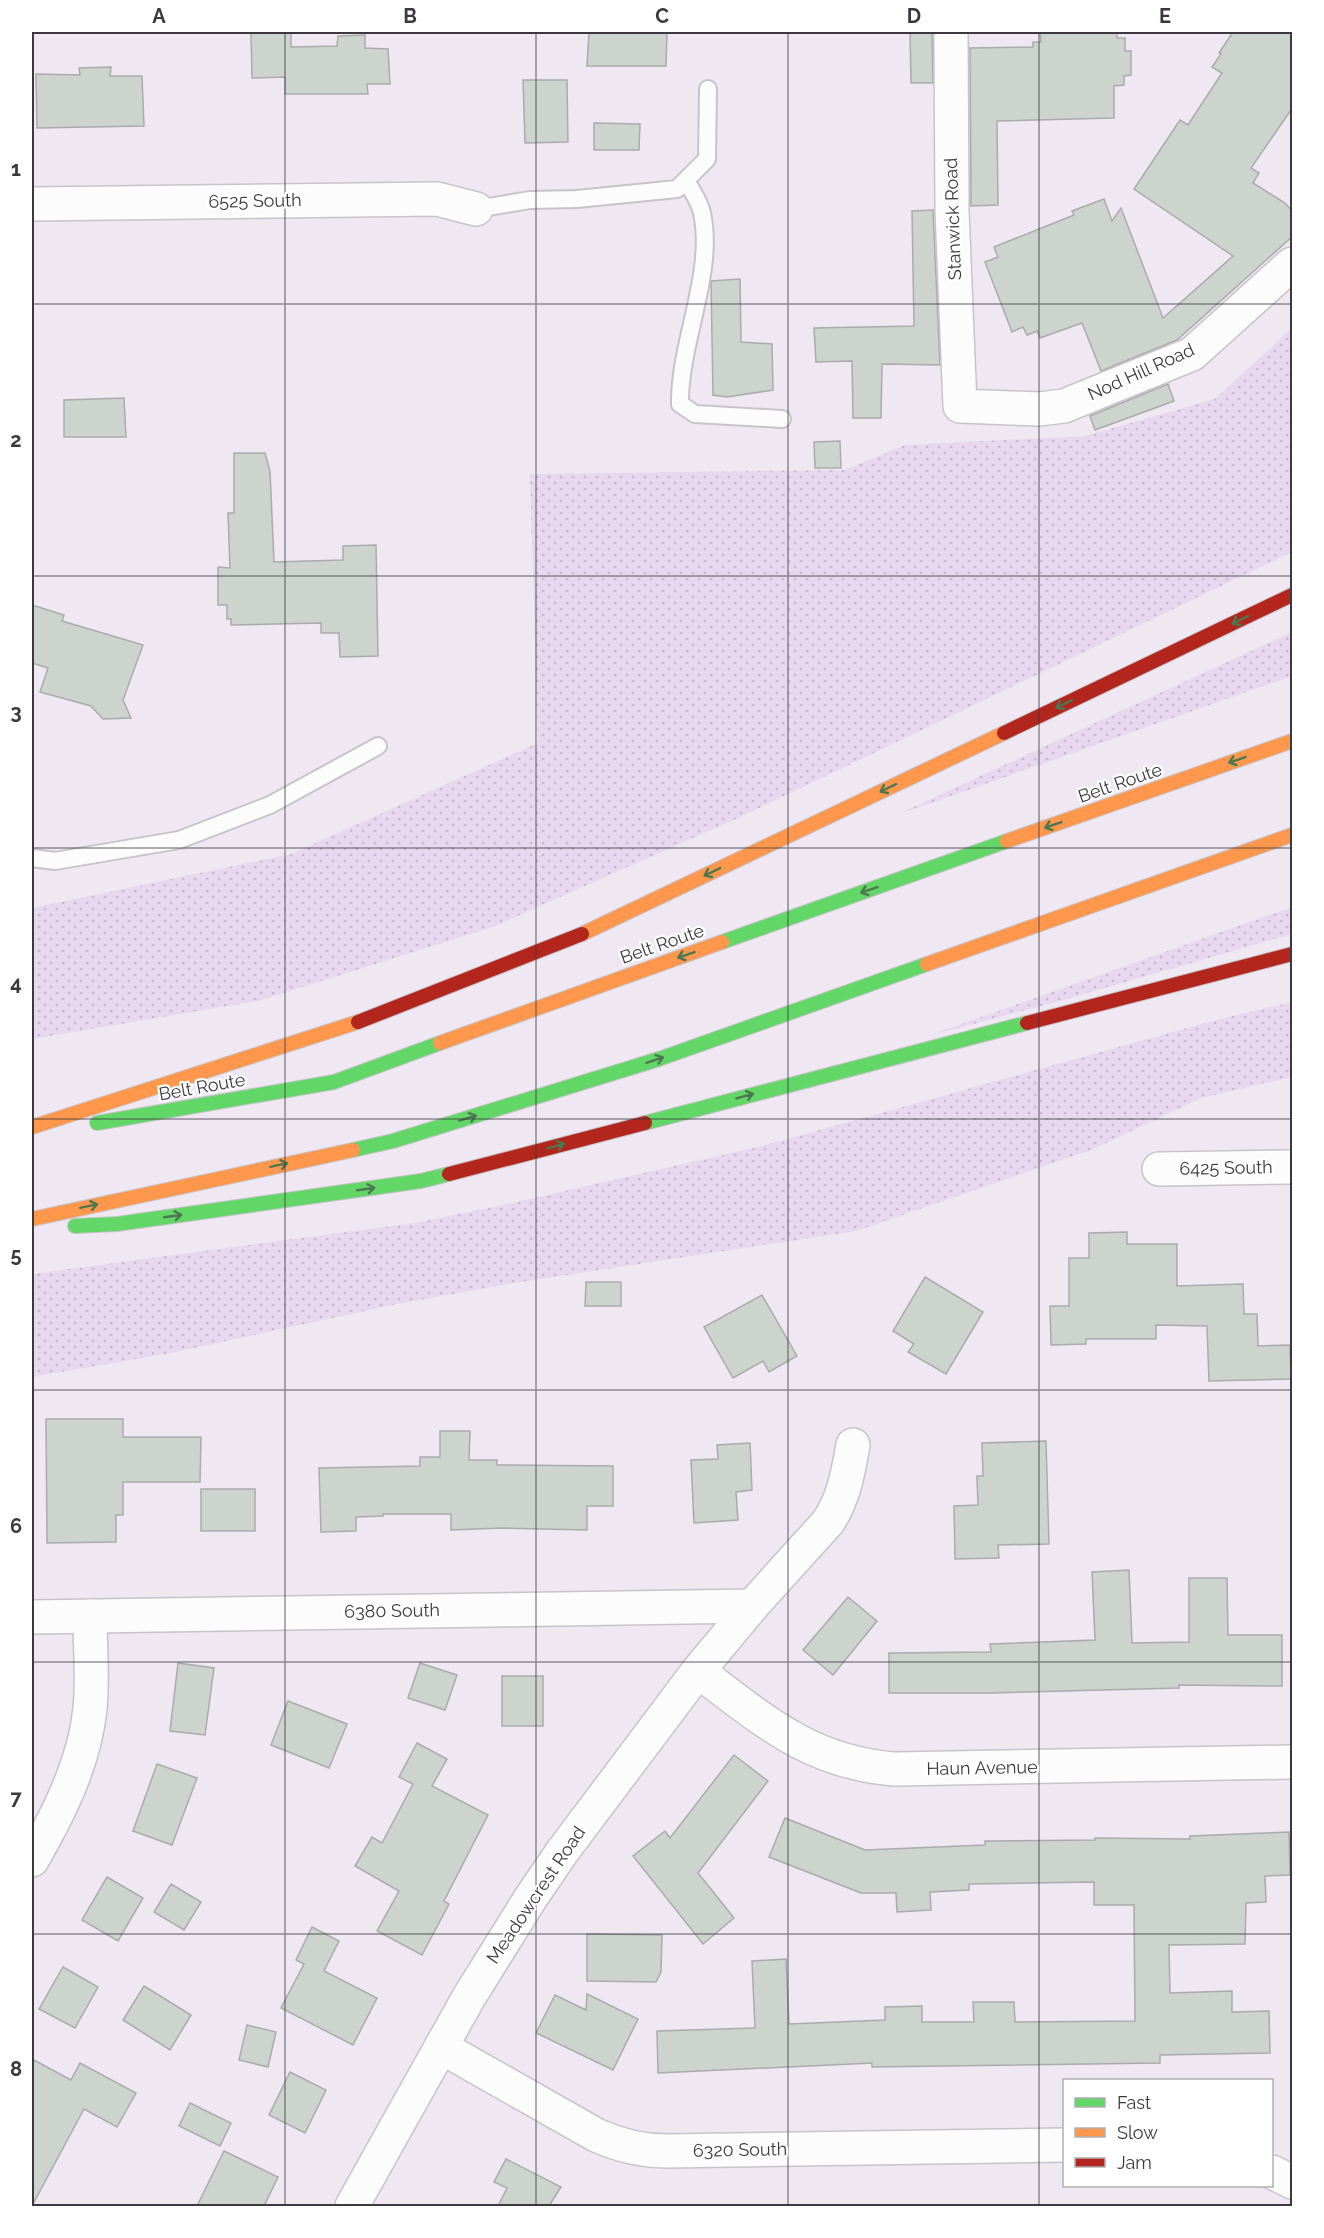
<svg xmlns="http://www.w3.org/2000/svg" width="1324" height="2238" viewBox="0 0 1324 2238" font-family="Raleway,sans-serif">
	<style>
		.grass { fill: url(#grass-dots) }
		.building { fill: #cdd3cd; stroke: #abaaad; stroke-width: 1.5 }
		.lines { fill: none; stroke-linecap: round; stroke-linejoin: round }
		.lane-casing { stroke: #c8c3ca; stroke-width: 20 }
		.street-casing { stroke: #c8c3ca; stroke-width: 36 }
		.fast-casing { stroke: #c8c3ca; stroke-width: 16 }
		.slow-casing { stroke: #c8c3ca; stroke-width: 16 }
		.jam-casing { stroke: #c8c3ca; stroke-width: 16 }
		.lane { stroke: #fdfcfd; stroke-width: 16 }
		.street { stroke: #fdfcfd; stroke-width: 33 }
		.fast { stroke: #63d668; stroke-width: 14 }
		.slow { stroke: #ff974d; stroke-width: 14 }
		.jam { stroke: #b3261e; stroke-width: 14 }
		.oneway { stroke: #4c774f }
		.grid { fill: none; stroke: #3d383f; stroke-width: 1.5; stroke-opacity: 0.55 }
		.labels { text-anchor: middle; stroke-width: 4.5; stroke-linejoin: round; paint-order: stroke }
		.street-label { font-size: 18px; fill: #3d383f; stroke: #fff }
		.neatline { fill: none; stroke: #3d383f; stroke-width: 2 }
		.grid-label { font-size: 20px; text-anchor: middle; font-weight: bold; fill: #3d383f }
	</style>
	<defs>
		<pattern id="grass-dots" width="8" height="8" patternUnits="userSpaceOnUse" patternTransform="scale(1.5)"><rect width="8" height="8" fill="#e8d8ef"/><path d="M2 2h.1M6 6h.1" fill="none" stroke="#c8bace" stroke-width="1.8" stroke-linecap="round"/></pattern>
	</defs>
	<rect width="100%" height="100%" fill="#efe8f2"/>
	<g class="grass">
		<polygon points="1292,328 1292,552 747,814 493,927 258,1001 32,1039 32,908 291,854 538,743 530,474 844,470 905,445 1085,436 1215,399"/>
		<polygon points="1292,632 1292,676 894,816"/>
		<polygon points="1292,907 1292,934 1056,1002 928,1036"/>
		<polygon points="1292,1002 1292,1077 1201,1098 1094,1149 856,1231 514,1283 397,1304 171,1353 32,1377 32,1274 414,1223 512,1203 762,1146 1216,1020"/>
	</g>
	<g class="building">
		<polygon points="589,32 667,32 666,66 587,66"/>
		<polygon points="910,32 932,32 933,83 911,83"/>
		<polygon points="1040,32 1117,32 1117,38 1125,38 1125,51 1131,51 1131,75 1124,76 1124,85 1114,86 1114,118 997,121 998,205 971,206 970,48 1033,47 1033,42 1041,42"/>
		<polygon points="1233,32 1293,32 1293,107 1251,168 1259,173 1253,183 1285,203 1293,212 1293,236 1177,340 1101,371 1082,323 1040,338 1037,331 1027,335 1023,327 1012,332 985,262 998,257 994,247 1074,215 1072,211 1104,199 1112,221 1121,208 1163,318 1233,256 1134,189 1180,120 1188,125 1222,73 1212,67 1221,54 1219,53"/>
		<polygon points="251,33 291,33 291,47 337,46 338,36 365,35 365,48 388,49 390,84 367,84 368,94 285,94 285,77 252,78"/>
		<polygon points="111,67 110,76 142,76 144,126 37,128 36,74 80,75 79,68"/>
		<polygon points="523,80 567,80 568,142 525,143"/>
		<polygon points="594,123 640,124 639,150 594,150"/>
		<polygon points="933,210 940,365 882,364 881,418 853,418 852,361 816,362 814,328 914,326 912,211"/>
		<polygon points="740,279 741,342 772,344 773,390 727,397 713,395 711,281"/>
		<polygon points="1168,384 1174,401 1095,430 1090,416"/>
		<polygon points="124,398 126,437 64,437 64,400"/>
		<polygon points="840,441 841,468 815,468 814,442"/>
		<polygon points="234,453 265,453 270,471 274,562 343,560 343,546 376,545 378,656 340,657 339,633 321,633 321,623 231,625 231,619 227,619 227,605 218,605 218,567 230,568 228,513 234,513"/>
		<polygon points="32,605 64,615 62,621 143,645 123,700 131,718 103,719 91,706 40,692 48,668 32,663"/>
		<polygon points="1127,1232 1127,1244 1177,1244 1177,1286 1243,1284 1244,1314 1257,1314 1258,1346 1290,1345 1291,1379 1209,1381 1207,1326 1156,1325 1156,1339 1086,1339 1086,1344 1051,1345 1050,1306 1069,1306 1069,1258 1089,1258 1089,1233"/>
		<polygon points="925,1277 983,1312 946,1374 908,1352 914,1344 893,1331"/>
		<polygon points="586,1282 621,1282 621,1306 585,1306"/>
		<polygon points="762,1295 797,1356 769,1372 763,1361 733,1378 704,1327"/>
		<polygon points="46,1419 123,1419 123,1437 201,1437 200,1482 123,1482 123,1515 116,1515 116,1542 47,1543"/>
		<polygon points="440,1431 470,1431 469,1460 497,1460 497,1465 613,1466 613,1506 587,1506 587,1530 502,1528 451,1530 451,1514 383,1514 383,1516 356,1517 356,1531 321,1532 319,1468 420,1466 420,1457 440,1457"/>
		<polygon points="1046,1441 1049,1544 998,1545 999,1558 955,1559 954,1506 978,1505 977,1476 983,1476 982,1443"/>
		<polygon points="750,1443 752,1490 736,1492 738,1520 694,1523 691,1460 718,1459 717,1445"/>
		<rect x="201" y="1489" width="54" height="42"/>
		<polygon points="1129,1570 1132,1643 1189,1642 1189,1578 1227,1578 1228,1635 1282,1635 1282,1686 1179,1685 1179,1688 992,1693 889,1693 889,1653 991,1652 990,1644 1095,1640 1092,1572"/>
		<polygon points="848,1597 877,1621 833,1675 803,1650"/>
		<polygon points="178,1663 214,1668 205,1735 170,1731"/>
		<polygon points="420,1663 457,1675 445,1710 408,1698"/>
		<rect x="502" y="1676" width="41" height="50"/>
		<polygon points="288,1701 347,1724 329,1768 271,1745"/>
		<polygon points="417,1743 447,1759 432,1786 488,1815 444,1901 449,1904 422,1955 377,1931 399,1891 355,1866 372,1837 382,1843 413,1784 399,1777"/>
		<polygon points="734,1755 768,1781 698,1873 734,1918 703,1944 633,1856 665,1831 670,1838"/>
		<polygon points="157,1764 197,1778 172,1845 133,1831"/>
		<polygon points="785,1818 865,1850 985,1845 985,1841 1095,1840 1095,1838 1190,1839 1190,1836 1289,1832 1290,1875 1265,1876 1266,1902 1246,1903 1245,1944 1169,1945 1170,1993 1232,1991 1232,2012 1269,2011 1270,2053 1160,2055 1160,2063 872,2067 872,2063 658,2073 657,2031 755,2028 752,1961 786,1959 789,2024 885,2020 885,2007 922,2006 922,2022 974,2022 973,2002 1014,2002 1015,2022 1135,2021 1134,1905 1094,1905 1094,1882 969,1884 969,1890 930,1892 931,1910 897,1912 896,1893 861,1893 769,1857"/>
		<polygon points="107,1877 143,1898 118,1941 82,1920"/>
		<polygon points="171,1884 201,1902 184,1930 154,1912"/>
		<polygon points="312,1927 339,1941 324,1971 377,1998 353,2045 281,2008 304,1964 296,1960"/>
		<polygon points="587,1934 662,1935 661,1972 656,1982 587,1981"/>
		<polygon points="63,1967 98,1987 75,2028 39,2009"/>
		<polygon points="144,1986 191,2015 170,2050 123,2020"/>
		<polygon points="587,1994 638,2019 613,2070 536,2033 555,1995 586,2010"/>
		<polygon points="247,2025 276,2032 268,2067 239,2060"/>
		<polygon points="32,2059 71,2080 80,2063 136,2093 117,2127 84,2109 32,2206"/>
		<polygon points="290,2072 326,2090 305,2133 269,2115"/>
		<polygon points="190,2103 231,2123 220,2146 179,2126"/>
		<polygon points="224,2151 278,2177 264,2206 197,2206"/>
		<polygon points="506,2159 561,2187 549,2206 498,2206 507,2188 494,2182"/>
	</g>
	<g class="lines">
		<defs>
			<g id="lane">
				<path d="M686 180C691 190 700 202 702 213 715 273 679 343 680 404L695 414 782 419"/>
				<polyline points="476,209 530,200 577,199 677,189 707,159 708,89"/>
				<polyline points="32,858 55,861 179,840 270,805 378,746"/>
			</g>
			<g id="street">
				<polyline points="951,32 952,211 960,406 1039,409 1064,406 1192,354 1292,264"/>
				<polyline points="32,204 437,199 476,209"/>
				<polyline points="1159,1169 1292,1167"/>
				<polyline points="32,1617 752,1606"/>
				<path d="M698 1671C763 1720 809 1762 894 1769L1292 1762"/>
				<path d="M32 1860C59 1813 84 1764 90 1709 93 1679 90 1647 90 1616"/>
				<path d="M441 2047 596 2135C620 2146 642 2151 668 2151L1064 2145"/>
				<polyline points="1272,2172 1292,2182"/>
				<path d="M352 2206 469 1997 530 1899 562 1852 698 1671 752 1606 828 1522C844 1498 848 1473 853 1445"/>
			</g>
			<g id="fast">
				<polyline points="722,942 1007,841"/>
				<polyline points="97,1123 334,1082 440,1043"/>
				<polyline points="645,1123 1027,1023"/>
				<polyline points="353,1150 393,1141 659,1059 927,964"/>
				<polyline points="75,1226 117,1224 421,1181 449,1174"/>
			</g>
			<g id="slow">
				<polyline points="1007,841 1292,741"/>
				<polyline points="582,934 1004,733"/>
				<polyline points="927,964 1292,835"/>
				<polyline points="440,1043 722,942"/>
				<polyline points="32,1127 358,1022"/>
				<polyline points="32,1219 353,1150"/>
			</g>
			<g id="jam">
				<polyline points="1004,733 1292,595"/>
				<polyline points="358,1022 582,934"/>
				<polyline points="1027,1023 1292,954"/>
				<polyline points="449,1174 645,1123"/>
			</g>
		</defs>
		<use href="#lane" class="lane-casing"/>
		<use href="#street" class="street-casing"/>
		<use href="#fast" class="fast-casing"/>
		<use href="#slow" class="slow-casing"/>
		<use href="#jam" class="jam-casing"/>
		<use href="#lane" class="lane"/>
		<use href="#street" class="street"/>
		<use href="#fast" class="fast"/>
		<use href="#slow" class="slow"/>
		<use href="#jam" class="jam"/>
	</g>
	<defs><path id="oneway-shaft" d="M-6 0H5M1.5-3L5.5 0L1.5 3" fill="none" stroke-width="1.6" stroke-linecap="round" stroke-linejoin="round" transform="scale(1.5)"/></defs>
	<g class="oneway">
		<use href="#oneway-shaft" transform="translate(1240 620) rotate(154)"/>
		<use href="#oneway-shaft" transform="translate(1064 704) rotate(154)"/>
		<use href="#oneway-shaft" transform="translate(1237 760) rotate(161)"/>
		<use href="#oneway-shaft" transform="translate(888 788) rotate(154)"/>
		<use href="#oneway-shaft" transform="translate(1053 825) rotate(161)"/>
		<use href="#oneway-shaft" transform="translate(712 872) rotate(154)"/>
		<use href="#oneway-shaft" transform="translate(869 890) rotate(161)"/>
		<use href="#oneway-shaft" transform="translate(686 955) rotate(161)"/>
		<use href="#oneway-shaft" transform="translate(655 1060) rotate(-18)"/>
		<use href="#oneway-shaft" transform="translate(745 1096) rotate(-15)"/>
		<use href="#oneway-shaft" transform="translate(468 1118) rotate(-17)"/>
		<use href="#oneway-shaft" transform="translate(556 1146) rotate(-15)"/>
		<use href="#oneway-shaft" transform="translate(279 1165) rotate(-12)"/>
		<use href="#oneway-shaft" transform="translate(366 1189) rotate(-8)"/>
		<use href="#oneway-shaft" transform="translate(89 1206) rotate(-12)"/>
		<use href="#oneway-shaft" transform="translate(173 1216) rotate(-8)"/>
	</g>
	<path class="grid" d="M285 32V2206M536 32V2206M788 32V2206M1039 32V2206M32 304H1292M32 576H1292M32 848H1292M32 1119H1292M32 1390H1292M32 1662H1292M32 1934H1292"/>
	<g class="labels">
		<g class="street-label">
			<text transform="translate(255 201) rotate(-1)" y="6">6525 South</text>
			<text transform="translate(953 219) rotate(-92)" y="6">Stanwick Road</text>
			<text transform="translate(1141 372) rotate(-24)" y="6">Nod Hill Road</text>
			<text transform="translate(1120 783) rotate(-19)" y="6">Belt Route</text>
			<text transform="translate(662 944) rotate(-19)" y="6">Belt Route</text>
			<text transform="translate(202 1087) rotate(-10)" y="6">Belt Route</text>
			<text transform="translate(1226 1168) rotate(-1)" y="6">6425 South</text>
			<text transform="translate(392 1611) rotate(-1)" y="6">6380 South</text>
			<text transform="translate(982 1768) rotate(-1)" y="6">Haun Avenue</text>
			<text transform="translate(536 1895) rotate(-56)" y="6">Meadowcrest Road</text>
			<text transform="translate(740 2150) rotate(-1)" y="6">6320 South</text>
		</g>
	</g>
	<rect width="1324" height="2238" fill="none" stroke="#ffffff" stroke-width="66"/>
	<rect x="1063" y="2079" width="210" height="108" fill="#ffffff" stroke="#b1afb2" stroke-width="1.5"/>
	<rect x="1075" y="2098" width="30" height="9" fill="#63d668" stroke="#b1afb2" stroke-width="1.5"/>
	<text x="1117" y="2109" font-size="18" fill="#3d383f">Fast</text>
	<rect x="1075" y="2128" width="30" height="9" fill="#ff974d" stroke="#b1afb2" stroke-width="1.5"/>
	<text x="1117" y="2139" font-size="18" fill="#3d383f">Slow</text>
	<rect x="1075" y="2158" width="30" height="9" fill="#b3261e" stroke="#b1afb2" stroke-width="1.5"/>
	<text x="1117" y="2169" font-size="18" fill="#3d383f">Jam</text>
	<rect x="33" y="33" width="1258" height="2172" class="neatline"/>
	<g class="grid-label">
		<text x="159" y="23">A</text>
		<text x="410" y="23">B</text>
		<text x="662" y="23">C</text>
		<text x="914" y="23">D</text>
		<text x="1165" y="23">E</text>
		<text x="16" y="176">1</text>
		<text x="16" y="447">2</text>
		<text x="16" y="719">3</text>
		<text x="16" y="990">4</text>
		<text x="16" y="1262">5</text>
		<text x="16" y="1533">6</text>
		<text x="16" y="1805">7</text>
		<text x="16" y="2076">8</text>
	</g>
</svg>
